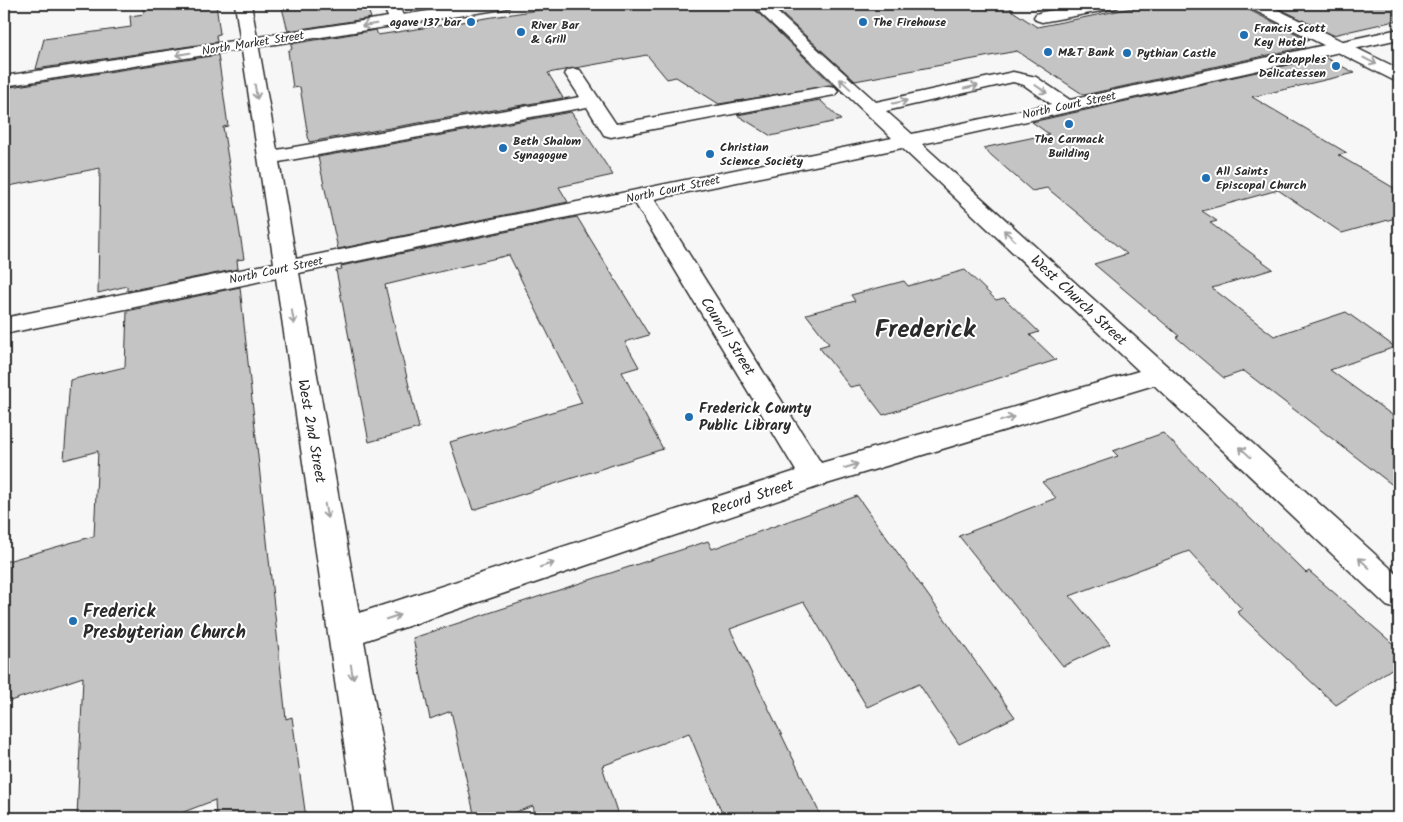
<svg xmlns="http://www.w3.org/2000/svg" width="1403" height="822" viewBox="0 0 1403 822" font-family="Kalam,sans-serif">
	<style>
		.building { fill: #c4c4c4; stroke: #2b2b2b }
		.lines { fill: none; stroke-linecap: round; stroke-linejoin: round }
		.minor-casing { stroke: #2b2b2b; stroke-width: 3 }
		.major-casing { stroke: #2b2b2b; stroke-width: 3 }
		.minor { fill: #fff; fill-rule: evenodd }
		.major { fill: #fff; fill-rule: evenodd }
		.oneway { stroke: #a0a0a0 }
		.poi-dot { fill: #1f6fb2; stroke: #fff; stroke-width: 2 }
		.labels { text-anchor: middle; stroke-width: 4; stroke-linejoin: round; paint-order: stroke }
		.far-poi-label { font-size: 12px; font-weight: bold; fill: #2b2b2b; stroke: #fff; text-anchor: start }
		.far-street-label { font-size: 12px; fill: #2b2b2b; stroke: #fff }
		.street-label { font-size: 15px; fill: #2b2b2b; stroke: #fff }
		.poi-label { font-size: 15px; font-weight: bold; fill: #2b2b2b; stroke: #fff; text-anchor: start }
		.near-poi-label { font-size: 18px; font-weight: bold; fill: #2b2b2b; stroke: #fff; text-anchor: start }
		.town-label { font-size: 25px; font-weight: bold; fill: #2b2b2b; stroke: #fff }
	</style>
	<rect width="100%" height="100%" fill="#f7f7f7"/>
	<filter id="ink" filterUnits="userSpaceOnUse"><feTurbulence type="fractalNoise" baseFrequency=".02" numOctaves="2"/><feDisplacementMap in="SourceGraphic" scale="10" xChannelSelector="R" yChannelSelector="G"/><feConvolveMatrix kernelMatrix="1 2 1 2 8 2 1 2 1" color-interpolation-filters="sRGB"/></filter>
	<g filter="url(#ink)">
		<g class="building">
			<polygon points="144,4 216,4 220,34 216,35 217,42 36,69 44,39 131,27 130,16 144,14"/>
			<polygon points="281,4 366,4 371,18 288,31"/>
			<polygon points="576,4 749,4 833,85 719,104 676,77 667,79 647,55 548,73 563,98 309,142 300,87 293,88 288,51 292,49 291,44 376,30 378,35"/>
			<polygon points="771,4 1011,4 1011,10 1037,27 1152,4 1244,4 1247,9 1309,40 1296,43 1305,47 1084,95 1017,51 855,81"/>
			<polygon points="1270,4 1399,4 1399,20 1333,35"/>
			<polygon points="218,55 228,126 223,127 244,259 237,260 238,269 127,291 127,286 98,293 100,168 4,187 4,88"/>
			<polygon points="1324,57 1355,73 1252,97 1347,153 1338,155 1399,191 1399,217 1342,233 1278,190 1202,211 1217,221 1210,223 1273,269 1212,288 1274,336 1346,312 1395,347 1330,370 1399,420 1399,490 1244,371 1224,378 1176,337 1179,336 1094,264 1127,254 1047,188 1032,191 983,148 1049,134 1032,122"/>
			<polygon points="820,100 841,120 771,136 737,115"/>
			<polygon points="571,112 613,175 559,187 568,202 338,249 318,157"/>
			<polygon points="577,217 649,335 625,342 639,367 622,372 663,449 473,510 450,442 582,403 509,255 385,285 419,428 369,442 336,270 342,269 341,266"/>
			<polygon points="965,270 996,300 1004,298 1039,332 1030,335 1056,360 883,415 860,385 850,387 819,347 829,344 806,314 855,301 851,295 904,281 908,286"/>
			<polygon points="240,287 286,719 292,717 306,818 216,818 215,800 168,818 77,818 83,677 4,703 4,562 94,536 98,451 64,460 70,380 125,367 127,311"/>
			<polygon points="1163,433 1306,573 1309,571 1399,649 1399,664 1336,705 1237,612 1242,609 1189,551 1070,596 1110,644 1063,666 959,536 1056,498 1042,482 1118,456 1113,451"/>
			<polygon points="857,496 1015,717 959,744 919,684 867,707 804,602 730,629 822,818 724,818 689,733 602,766 619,818 536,818 533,806 500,818 475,818 451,711 430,719 413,638 708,541 712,549"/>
		</g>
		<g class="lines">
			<defs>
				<g id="minor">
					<path d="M235 4H251L277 150 580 97 565 74 568 70 574 69 580 70 616 124 829 86 835 87 838 91 835 95 829 96 611 137 604 135 587 107 279 162 296 259 892 138 751 4H768L876 102 1013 72 1036 77 1070 100 1399 29V39L922 144 1399 576V610L1387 606 1154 385 820 486 364 641 395 818H355L276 278 4 334V318L274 263ZM1013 82 1024 85 1051 104 912 134 886 111ZM902 148 1139 371 821 463 654 199ZM635 203 796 471 359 613 299 273Z"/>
					<polygon points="382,4 398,4 405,20 403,23 391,23"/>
					<polygon points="1088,4 1120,4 1118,7 1112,9 1042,22 1036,20 1034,17 1036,14 1042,12"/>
				</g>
				<g id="major">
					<polygon points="474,4 511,4 509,7 503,9 4,86 4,76"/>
					<polygon points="1246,4 1266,4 1399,69 1399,81 1393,80 1248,7"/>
				</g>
			</defs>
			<use href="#minor" class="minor-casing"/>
			<use href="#major" class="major-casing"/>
			<use href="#minor" class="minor"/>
			<use href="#major" class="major"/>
		</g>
		<defs><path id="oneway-shaft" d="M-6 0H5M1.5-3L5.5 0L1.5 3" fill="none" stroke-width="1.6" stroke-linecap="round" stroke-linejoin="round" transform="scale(1.25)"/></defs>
		<g class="oneway">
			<use href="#oneway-shaft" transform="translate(369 25) rotate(171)"/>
			<use href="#oneway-shaft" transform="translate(183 54) rotate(171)"/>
			<use href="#oneway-shaft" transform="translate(1370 61) rotate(27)"/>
			<use href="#oneway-shaft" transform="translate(845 84) rotate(-137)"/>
			<use href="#oneway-shaft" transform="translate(971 87) rotate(-12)"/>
			<use href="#oneway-shaft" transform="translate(1041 89) rotate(35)"/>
			<use href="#oneway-shaft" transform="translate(256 92) rotate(81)"/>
			<use href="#oneway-shaft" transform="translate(900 102) rotate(-12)"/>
			<use href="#oneway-shaft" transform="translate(1009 235) rotate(-137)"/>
			<use href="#oneway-shaft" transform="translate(293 317) rotate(80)"/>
			<use href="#oneway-shaft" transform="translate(1007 419) rotate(-17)"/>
			<use href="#oneway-shaft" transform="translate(1245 452) rotate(-137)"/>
			<use href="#oneway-shaft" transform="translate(851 466) rotate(-17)"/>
			<use href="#oneway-shaft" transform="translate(326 511) rotate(80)"/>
			<use href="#oneway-shaft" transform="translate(1364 563) rotate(-137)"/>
			<use href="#oneway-shaft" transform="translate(547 565) rotate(-18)"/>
			<use href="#oneway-shaft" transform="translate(393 617) rotate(-18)"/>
			<use href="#oneway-shaft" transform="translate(352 672) rotate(81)"/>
		</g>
	</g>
	<g class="poi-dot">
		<circle cx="471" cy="22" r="5"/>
		<circle cx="863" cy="22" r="5"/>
		<circle cx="521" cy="32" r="5"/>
		<circle cx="1244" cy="35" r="5"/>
		<circle cx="1048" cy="52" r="5"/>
		<circle cx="1127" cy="53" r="5"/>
		<circle cx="1336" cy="66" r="5"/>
		<circle cx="1069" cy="124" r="5"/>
		<circle cx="503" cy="148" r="5"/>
		<circle cx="710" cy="154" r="5"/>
		<circle cx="1206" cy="178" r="5"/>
		<circle cx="689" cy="417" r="5"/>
		<circle cx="73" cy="621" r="5"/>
	</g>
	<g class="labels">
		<g class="far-poi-label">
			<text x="461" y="26" text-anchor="end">agave 137 bar</text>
			<text x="873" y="26">The Firehouse</text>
			<text x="531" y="29">River Bar<tspan x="531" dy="14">&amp; Grill</tspan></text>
			<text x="1254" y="32">Francis Scott<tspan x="1254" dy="14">Key Hotel</tspan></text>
			<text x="1058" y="56">M&amp;T Bank</text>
			<text x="1137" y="57">Pythian Castle</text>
			<text x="1326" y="63" text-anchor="end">Crabapples<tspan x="1326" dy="14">Delicatessen</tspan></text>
			<text x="1069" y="143" text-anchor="middle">The Carmack<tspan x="1069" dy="14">Building</tspan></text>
			<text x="513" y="145">Beth Shalom<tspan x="513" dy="14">Synagogue</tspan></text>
			<text x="720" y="151">Christian<tspan x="720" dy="14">Science Society</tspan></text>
			<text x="1216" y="175">All Saints<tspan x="1216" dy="14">Episcopal Church</tspan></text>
		</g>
		<g class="far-street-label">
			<text transform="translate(253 43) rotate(-9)" y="4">North Market Street</text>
			<text transform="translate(1069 105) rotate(-12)" y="4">North Court Street</text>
			<text transform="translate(673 189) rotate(-12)" y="4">North Court Street</text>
			<text transform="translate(276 270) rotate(-12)" y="4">North Court Street</text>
		</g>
		<g class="street-label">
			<text transform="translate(1079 300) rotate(43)" y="5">West Church Street</text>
			<text transform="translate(728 336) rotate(58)" y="5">Council Street</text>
			<text transform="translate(312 431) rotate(80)" y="5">West 2nd Street</text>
			<text transform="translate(752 497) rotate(-18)" y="5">Record Street</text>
		</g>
		<g class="poi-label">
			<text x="699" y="413">Frederick County<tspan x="699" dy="17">Public Library</tspan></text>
		</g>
		<g class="near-poi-label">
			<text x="83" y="617">Frederick<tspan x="83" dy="21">Presbyterian Church</tspan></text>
		</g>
		<g class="town-label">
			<text x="925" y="337">Frederick</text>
		</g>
	</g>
	<rect width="1403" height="822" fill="none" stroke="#fff" stroke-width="20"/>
	<rect x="10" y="10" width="1383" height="802" fill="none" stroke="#2b2b2b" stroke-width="2" filter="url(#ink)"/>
</svg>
